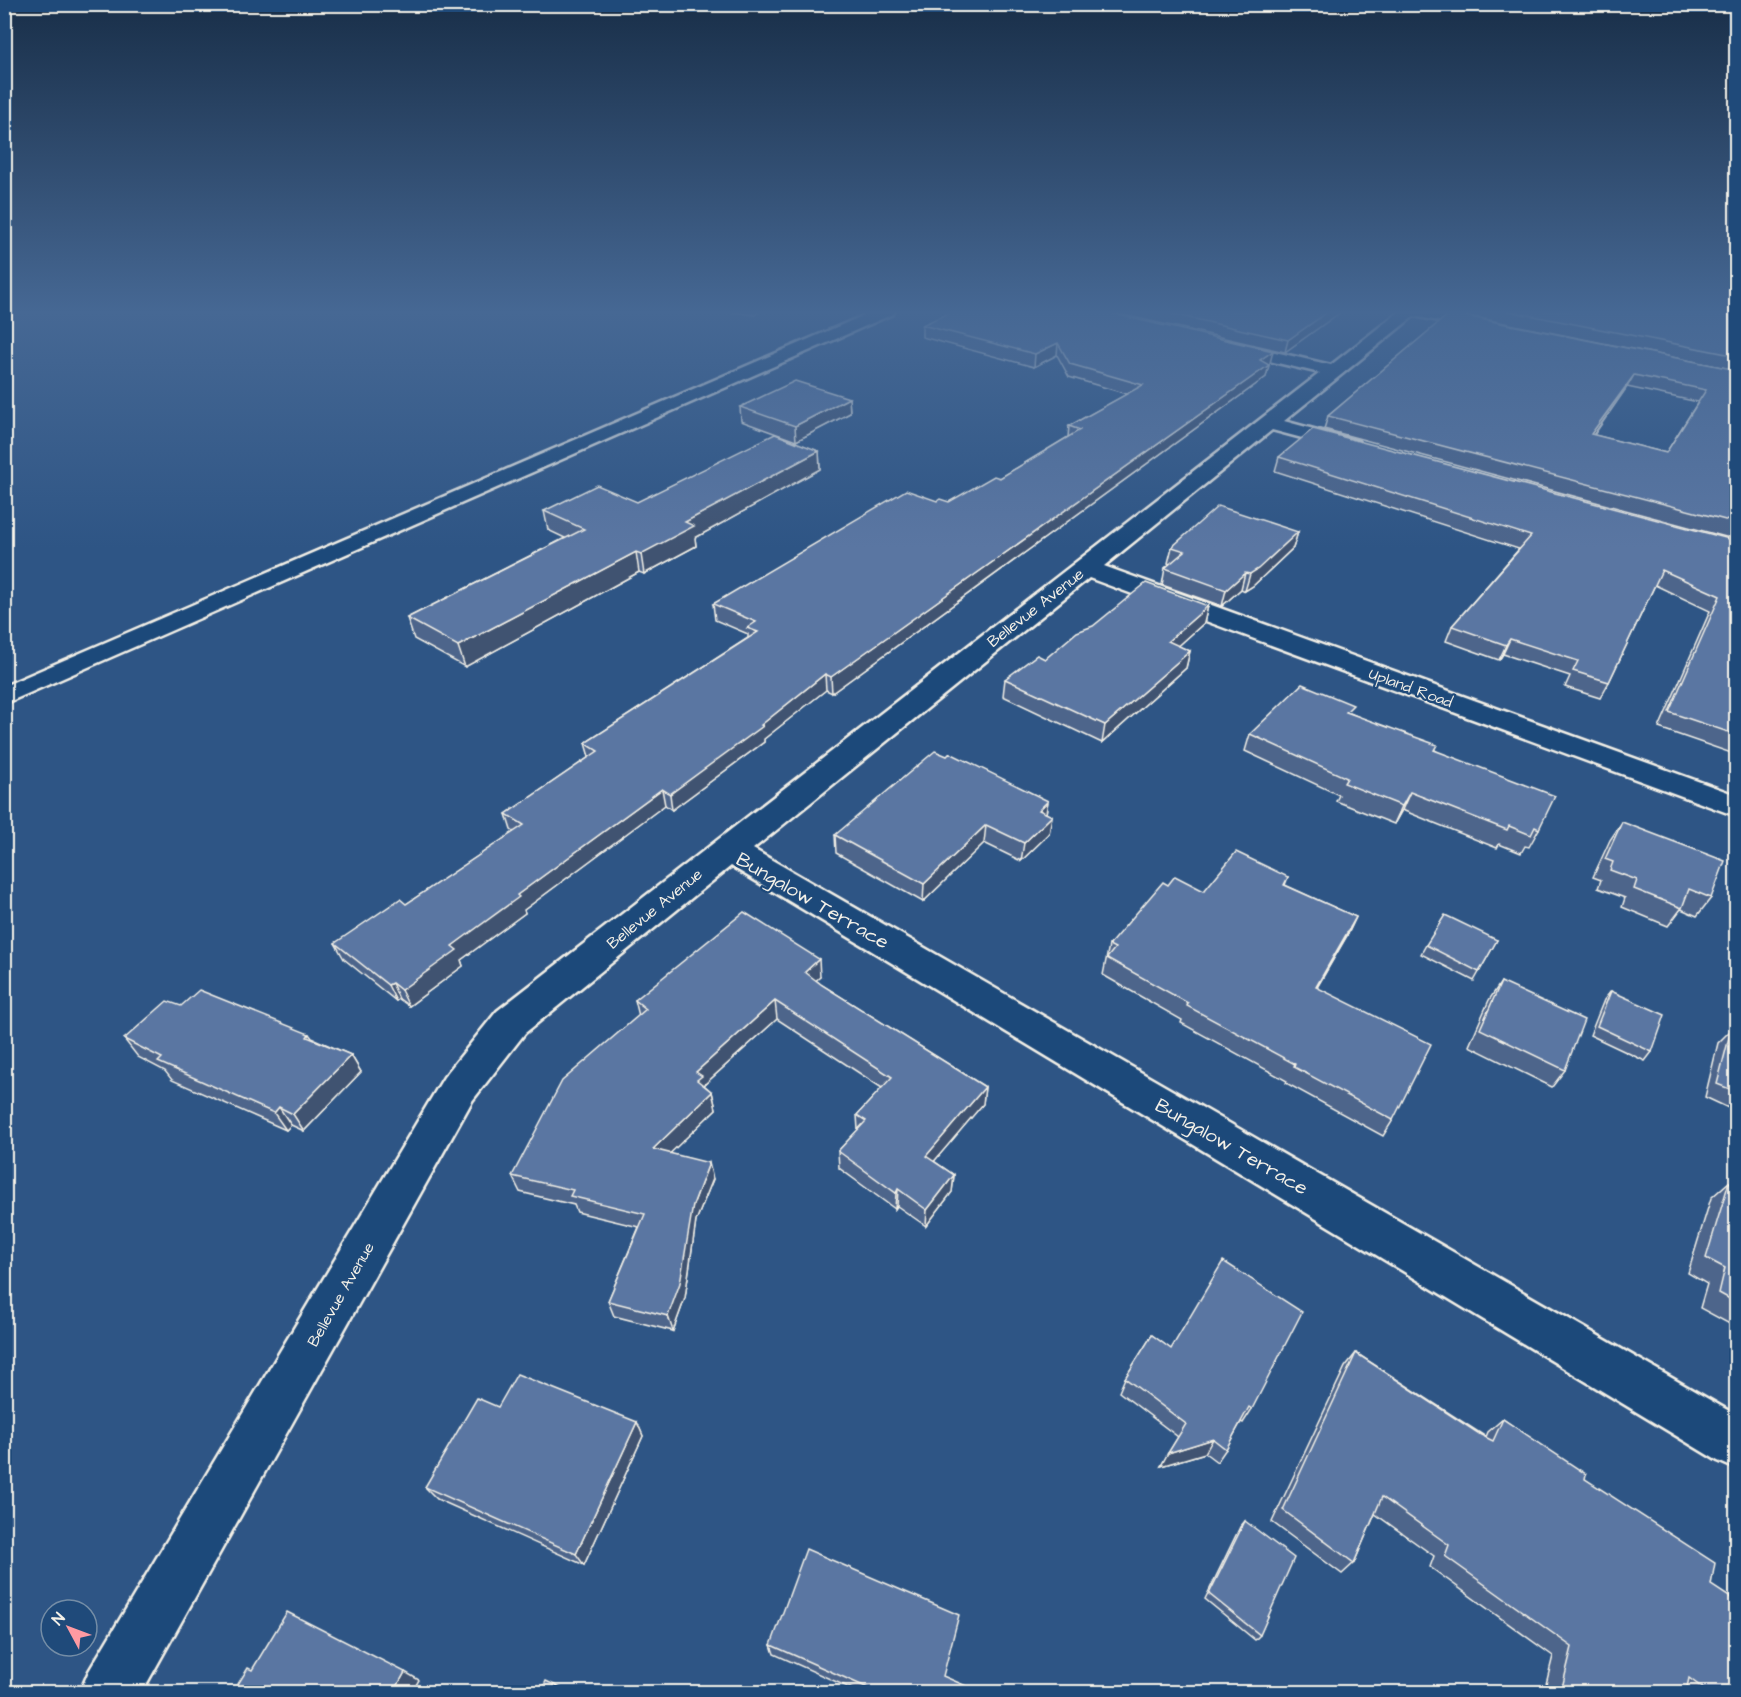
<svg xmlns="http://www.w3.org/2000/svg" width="1741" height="1697" viewBox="0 0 1741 1697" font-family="'Architects Daughter',sans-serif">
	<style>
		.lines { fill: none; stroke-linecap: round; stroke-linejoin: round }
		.minor-casing { stroke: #f4f1e8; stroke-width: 5 }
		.major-casing { stroke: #f4f1e8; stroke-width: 5 }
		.minor { fill: #1f4a7a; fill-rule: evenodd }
		.major { fill: #1f4a7a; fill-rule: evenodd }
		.wall { fill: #4d658b; stroke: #f4f1e8; stroke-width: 1.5; fill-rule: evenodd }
		.shaded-wall { fill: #3f5371; stroke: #f4f1e8; stroke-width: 1.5 }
		.building { fill: #5a76a2; stroke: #f4f1e8; stroke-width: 1.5; fill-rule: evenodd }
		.labels { text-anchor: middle; stroke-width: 4.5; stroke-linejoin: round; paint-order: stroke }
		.street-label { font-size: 16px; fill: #f4f1e8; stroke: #1f4a7a }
		.near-street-label { font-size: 20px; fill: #f4f1e8; stroke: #1f4a7a }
	</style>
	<rect width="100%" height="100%" fill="#2e5585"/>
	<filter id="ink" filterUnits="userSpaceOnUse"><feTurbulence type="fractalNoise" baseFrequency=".0167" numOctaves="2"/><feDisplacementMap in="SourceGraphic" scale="12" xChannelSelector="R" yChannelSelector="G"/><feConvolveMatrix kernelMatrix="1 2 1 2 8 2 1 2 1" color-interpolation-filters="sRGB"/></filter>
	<g filter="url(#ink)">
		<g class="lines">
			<defs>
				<polygon id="minor" points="1400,311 1437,311 1495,322 1497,326 1489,331 1414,316 1284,421 1358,441 1361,445 1358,449 1351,451 1272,430 1104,566 1736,795 1736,816 1089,578 753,849 1736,1415 1736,1469 1718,1461 731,866 525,1033 472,1101 142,1692 80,1692 89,1671 444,1077 497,1011 1320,373 1222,350 1219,346 1222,342 1228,341 1331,365"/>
				<polygon id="major" points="874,311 895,311 893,314 4,704 4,686"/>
			</defs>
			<use href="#minor" class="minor-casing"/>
			<use href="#major" class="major-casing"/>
			<use href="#minor" class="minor"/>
			<use href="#major" class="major"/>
		</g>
		<g class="wall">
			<polygon points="722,311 760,311 755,315"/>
			<polygon points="1107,311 1342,311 1285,352"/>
			<polygon points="1446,311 1737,311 1737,370 1736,370"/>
			<path d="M1450 313 1737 370V540L1324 429 1328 416ZM1627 387 1698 402 1666 453 1594 435Z"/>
			<polygon points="922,325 1270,363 1268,364 1269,365 1266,377 832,693 826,690 764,739 764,742 672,810 665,805 524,910 525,913 461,960 463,966 409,1006 399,999 396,1001 344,959 335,943 406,904 514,832 511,830 506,814 589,757 585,743 748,638 748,634 715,620 713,604 937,501 949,502 1000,478 1068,437 1069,426 1127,394 1069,377 1057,355 1034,367 922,337"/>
			<polygon points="849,398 850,413 796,441 741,421 740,407"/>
			<polygon points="819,451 820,469 695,538 696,546 644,574 639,572 465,667 414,639 407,618 565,538 548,530 544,511 637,502"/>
			<polygon points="1279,457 1737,541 1737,755 1659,728 1710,611 1655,585 1609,682 1600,698 1565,687 1570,676 1503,654 1499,660 1446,641 1452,626 1519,549 1275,471"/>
			<polygon points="1298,532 1293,548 1253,586 1245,591 1241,589 1222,606 1162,585 1165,568 1170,564 1168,563 1172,547"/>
			<polygon points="1208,606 1204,623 1178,646 1190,651 1186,668 1102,743 1003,696 1005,679 1045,659"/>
			<polygon points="1350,713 1435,750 1539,829 1529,847 1525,846 1521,853 1499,844 1497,848 1402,810 1394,824 1336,801 1339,795 1245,751 1250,734"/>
			<polygon points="1048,801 1046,814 1052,816 1049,834 1021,861 984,843 923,902 836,853 835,835"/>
			<polygon points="1622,822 1711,898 1697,916 1681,909 1668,926 1622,907 1625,898 1598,888 1601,880 1593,877 1610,840"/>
			<polygon points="1288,877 1285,885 1356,917 1348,934 1317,987 1393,1120 1383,1136 1286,1083 1287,1081 1181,1023 1182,1020 1103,975 1109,945 1204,891"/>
			<polygon points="1497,940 1474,981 1421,954 1426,945"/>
			<polygon points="820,977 816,980 822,985 985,1087 983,1104 934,1161 954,1175 952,1192 926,1226 897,1206 895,1209 839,1168 838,1151 858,1130 857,1115 882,1088 777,1019 704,1085 712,1092 716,1109 670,1153 713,1179 696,1221 685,1298 673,1331 614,1316 608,1301 639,1227 577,1212 574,1205 520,1192 512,1176 639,1016 635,1000"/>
			<polygon points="1501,982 1565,1070 1552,1087 1469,1046 1489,1000"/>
			<polygon points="1611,991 1652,1052 1645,1061 1590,1035 1604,1000"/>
			<polygon points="181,1006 309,1034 312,1038 351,1055 361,1072 304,1131 291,1125 286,1130 172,1080 165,1071 138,1057 124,1039"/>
			<polygon points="1731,1030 1737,1032 1737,1112 1705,1097 1718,1043"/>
			<polygon points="1729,1182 1737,1186 1737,1328 1700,1308 1707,1284 1688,1273 1711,1198"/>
			<polygon points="1152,1335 1252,1409 1243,1423 1241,1422 1226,1449 1217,1462 1205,1453 1161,1466 1178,1437 1119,1392 1125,1378"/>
			<polygon points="1356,1353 1486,1437 1488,1432 1503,1419 1585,1479 1711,1585 1737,1692 1544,1692 1553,1656 1430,1567 1434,1556 1375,1514 1354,1563 1342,1574 1272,1522 1345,1367"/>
			<polygon points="498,1407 637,1422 643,1436 584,1565 437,1499 425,1487"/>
			<polygon points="1245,1521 1260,1635 1255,1640 1205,1599 1240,1527"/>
			<polygon points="771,1645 943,1677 980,1692 859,1692 774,1654"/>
		</g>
		<g class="shaded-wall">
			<polygon points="1329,311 1342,311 1285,352 1288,340"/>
			<polygon points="1058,343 1057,355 1034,367 1035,354"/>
			<polygon points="1273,351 1270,363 1257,373 1260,360"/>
			<polygon points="1269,365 1266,377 832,693 831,677"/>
			<polygon points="1634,375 1627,387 1584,448 1591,434"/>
			<polygon points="849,398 850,413 796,441 795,426"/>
			<polygon points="819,451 820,469 695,538 696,546 644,574 641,554 685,522"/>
			<polygon points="1298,532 1293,548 1253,586 1245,591 1250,574"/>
			<polygon points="636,552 639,572 465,667 458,646"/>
			<polygon points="1245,573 1241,589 1222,606 1226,590"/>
			<polygon points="1208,606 1204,623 1164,659 1168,641"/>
			<polygon points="1510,639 1503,654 1499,660 1506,645"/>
			<polygon points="1190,651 1186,668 1102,743 1105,725"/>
			<polygon points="825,674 826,690 764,739 764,742 672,810 670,794 761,725"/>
			<polygon points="662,789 665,805 524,910 525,913 461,960 463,966 409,1006 401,990 452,946 517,895"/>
			<polygon points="1410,792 1402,810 1394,824 1402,806"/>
			<polygon points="1048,801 1045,819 1039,810"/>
			<polygon points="1052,816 1049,834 1021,861 1024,843"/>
			<polygon points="986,825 984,843 923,902 924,884"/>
			<polygon points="1356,917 1348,934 1308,1003 1316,987"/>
			<polygon points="819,959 820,977 806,989 805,972"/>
			<polygon points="392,983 399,999 396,1001 388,985"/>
			<polygon points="775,1001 777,1019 704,1085 700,1098 696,1072"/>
			<polygon points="351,1055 361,1072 304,1131 293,1114"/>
			<polygon points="985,1087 983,1104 925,1172 926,1156"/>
			<polygon points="712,1092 716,1109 657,1166 653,1149"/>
			<polygon points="279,1107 291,1125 286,1130 274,1113"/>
			<polygon points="709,1163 713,1179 696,1221 685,1298 673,1331 668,1316 693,1205"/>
			<polygon points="954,1175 952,1192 926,1226 927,1210"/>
			<polygon points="898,1189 897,1206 895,1209 896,1193"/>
			<polygon points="637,1422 643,1436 584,1565 576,1554"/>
			<polygon points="1213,1439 1205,1453 1161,1466 1168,1453"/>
			<polygon points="405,1672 419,1680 412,1692 394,1692"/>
		</g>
		<g class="building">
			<polygon points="953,311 1101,311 1273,351 1260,360 1269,365 831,677 825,674 761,725 763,726 670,794 662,789 517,895 519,897 452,946 457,950 401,990 392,983 388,985 335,943 400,899 406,904 524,825 506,814 598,751 585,743 758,632 747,628 756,622 713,604 906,490 937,501 940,499 949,502 994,476 1000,478 1080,430 1069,426 1143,385 1070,364 1058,343 1035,354 922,325"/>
			<polygon points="1159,311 1329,311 1288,340"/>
			<polygon points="1508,311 1737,311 1737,356"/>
			<path d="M1450 313 1737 370V523L1328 416ZM1634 375 1706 390 1666 453 1591 434Z"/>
			<polygon points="795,381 849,398 795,426 740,407"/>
			<polygon points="1313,429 1737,541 1737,735 1669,712 1720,596 1662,570 1609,682 1573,671 1578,661 1510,639 1506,645 1452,626 1531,536 1279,457"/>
			<polygon points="775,434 819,451 685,522 694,526 641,554 636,552 458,646 407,618 584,529 544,511 597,485 637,502"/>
			<polygon points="1218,506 1298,532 1258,569 1250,574 1245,573 1226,590 1165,568 1185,551 1172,547"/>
			<polygon points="1146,583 1208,606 1168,641 1190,651 1105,725 1005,679 1037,655 1045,659 1077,632 1093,626"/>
			<polygon points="1302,684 1353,705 1346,712 1437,745 1434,750 1555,796 1539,829 1535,827 1531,835 1509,826 1507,830 1410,792 1402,806 1344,783 1347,778 1250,734"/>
			<polygon points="935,751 947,756 950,753 1048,801 1039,810 1052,816 1024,843 986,825 924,884 835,835"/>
			<polygon points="1622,822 1725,861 1711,898 1689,889 1682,908 1634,889 1637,880 1610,870 1613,862 1605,859"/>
			<polygon points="1236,852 1288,877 1284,885 1356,917 1316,987 1431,1044 1393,1120 1294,1067 1295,1064 1187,1006 1188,1003 1107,958 1115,948 1109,945 1163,882 1168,885 1175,876 1204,891"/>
			<polygon points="744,912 819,959 805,972 822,985 985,1087 926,1156 954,1175 927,1210 898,1189 896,1193 838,1151 866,1121 857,1115 892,1077 775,1001 696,1072 702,1076 697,1080 712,1092 653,1149 709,1163 693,1205 680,1283 668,1316 608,1301 645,1214 570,1196 573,1190 512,1176 562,1081 646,1009 635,1000"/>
			<polygon points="1445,915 1497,940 1479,972 1426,945"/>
			<polygon points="1501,982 1584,1020 1565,1070 1480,1029"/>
			<polygon points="199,990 309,1034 307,1037 351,1055 293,1114 279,1107 274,1113 158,1062 162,1058 124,1039 167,1001 181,1006"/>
			<polygon points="1611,991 1665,1015 1652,1052 1597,1026"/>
			<polygon points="1731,1030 1737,1032 1737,1092 1717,1084"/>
			<polygon points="1729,1182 1737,1186 1737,1303 1719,1293 1725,1268 1706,1258"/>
			<polygon points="1223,1261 1302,1312 1252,1409 1249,1407 1226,1449 1213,1439 1168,1453 1186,1424 1125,1378 1152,1335 1171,1349"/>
			<polygon points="1356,1353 1481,1435 1493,1441 1503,1419 1586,1474 1585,1479 1715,1563 1711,1585 1737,1602 1737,1692 1708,1692 1689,1678 1686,1692 1561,1692 1572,1647 1445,1556 1449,1545 1382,1497 1354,1563 1283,1510"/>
			<polygon points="517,1374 637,1422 576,1554 425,1487 477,1398 498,1407"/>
			<polygon points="1245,1521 1294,1558 1260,1635 1209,1594"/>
			<polygon points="806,1549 959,1615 943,1676 980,1692 877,1692 771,1645"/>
			<polygon points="287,1612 405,1672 394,1692 233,1692 248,1668 252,1670"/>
			<polygon points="546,1681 569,1692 541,1692"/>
		</g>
	</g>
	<linearGradient id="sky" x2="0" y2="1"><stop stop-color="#192f49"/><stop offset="0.57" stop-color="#466894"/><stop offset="1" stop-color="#466894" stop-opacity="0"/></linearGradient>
	<rect width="1741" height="548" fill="url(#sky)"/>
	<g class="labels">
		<g class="street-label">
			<text transform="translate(1035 607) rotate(-38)" y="6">Bellevue Avenue</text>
			<text transform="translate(1411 687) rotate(20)" y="6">Upland Road</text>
			<text transform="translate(654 908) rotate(-39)" y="6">Bellevue Avenue</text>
			<text transform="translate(340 1294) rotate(-60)" y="6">Bellevue Avenue</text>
		</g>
		<g class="near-street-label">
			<text transform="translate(813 900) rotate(30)" y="7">Bungalow Terrace</text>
			<text transform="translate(1232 1146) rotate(30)" y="7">Bungalow Terrace</text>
		</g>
	</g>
	<rect width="1741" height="1697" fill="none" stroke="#1f4a7a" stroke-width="24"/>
	<rect x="12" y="12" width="1717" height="1673" fill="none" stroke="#f4f1e8" stroke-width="2" filter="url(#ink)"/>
	<g transform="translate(69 1628) rotate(311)"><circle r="28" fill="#1f4a7a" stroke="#748da6" stroke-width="1.5"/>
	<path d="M0-4.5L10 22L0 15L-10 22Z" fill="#ff9aa2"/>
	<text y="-9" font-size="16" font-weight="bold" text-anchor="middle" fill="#f4f1e8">N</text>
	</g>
</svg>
